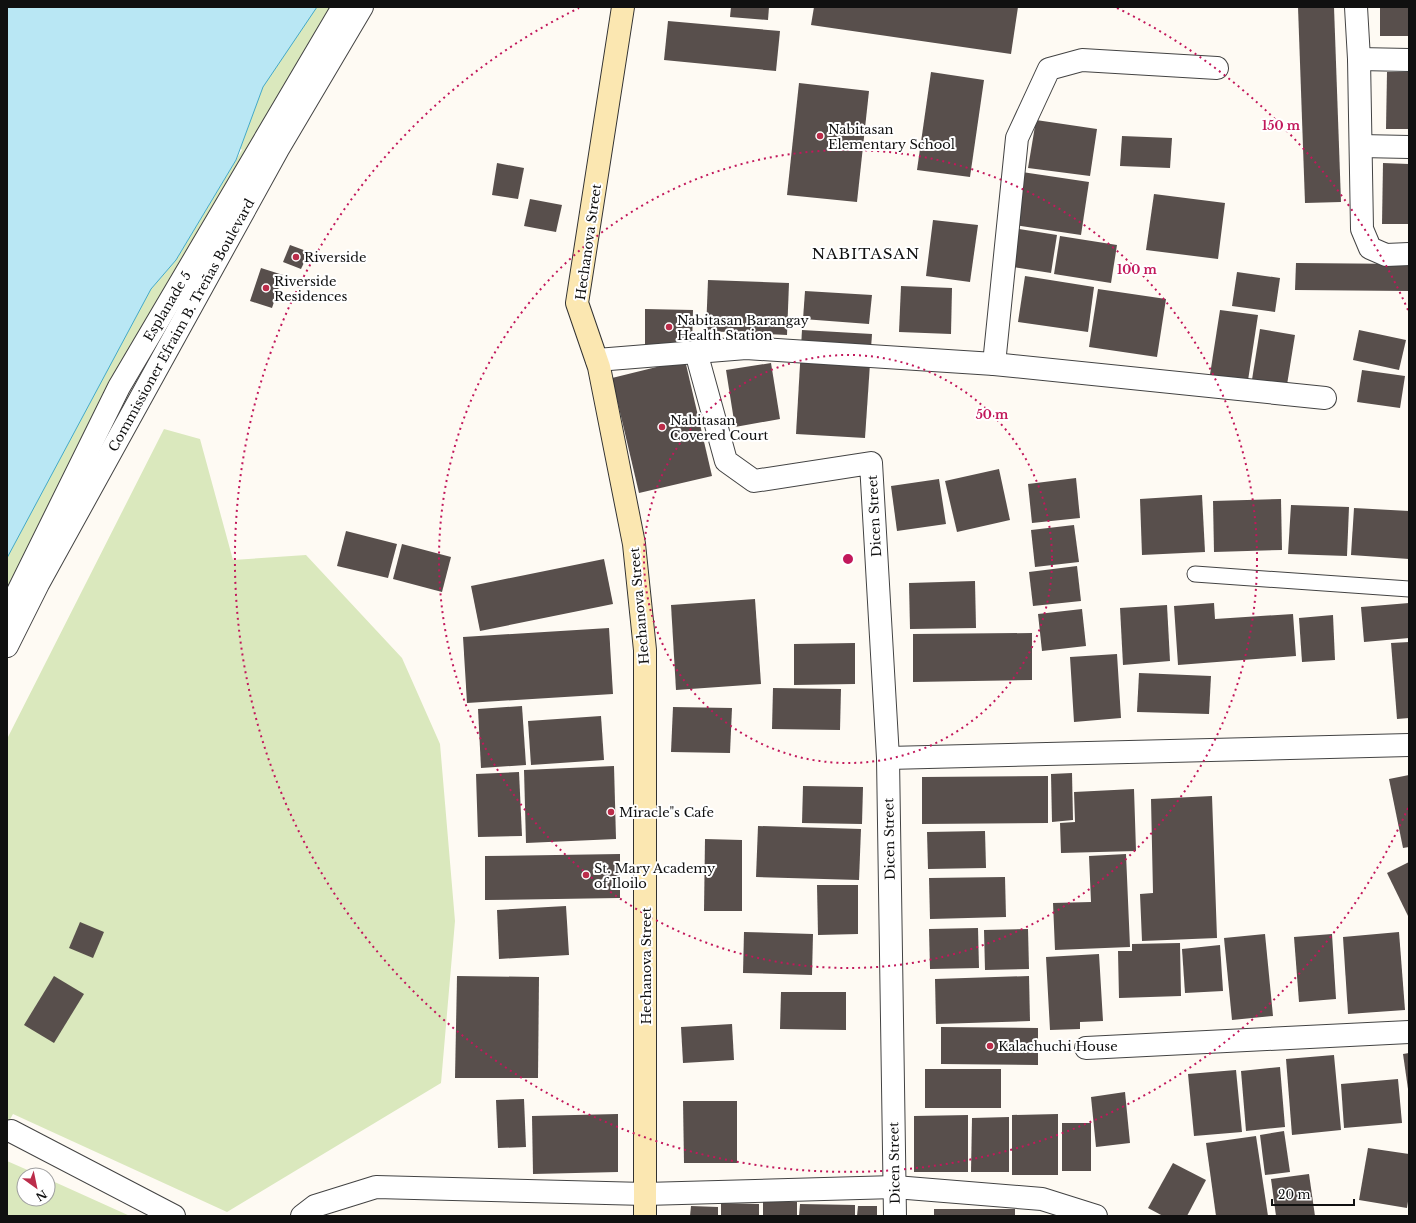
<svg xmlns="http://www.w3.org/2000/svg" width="1416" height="1223" viewBox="0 0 1416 1223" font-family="'Libre Baskerville',serif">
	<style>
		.green { fill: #dae8bd }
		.water { fill: #b9e7f4; stroke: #43a9c8 }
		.building { fill: #584f4c }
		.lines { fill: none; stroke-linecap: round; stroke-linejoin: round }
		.service-casing { stroke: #434343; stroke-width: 17 }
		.pedestrian-casing { stroke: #434343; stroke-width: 24 }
		.minor-casing { stroke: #434343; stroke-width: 24 }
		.tertiary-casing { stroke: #434343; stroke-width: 24 }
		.secondary-casing { stroke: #323232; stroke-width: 24 }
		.service { stroke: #fff; stroke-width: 15 }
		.pedestrian { stroke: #fff; stroke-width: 22 }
		.minor { stroke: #fff; stroke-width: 22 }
		.tertiary { stroke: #fff; stroke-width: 22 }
		.secondary { stroke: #fbe7b1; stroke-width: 22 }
		.ring { fill: none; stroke: #c2185b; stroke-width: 2; stroke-dasharray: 2 4 }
		.poi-dot { fill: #bb2d4a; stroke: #fff; stroke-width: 1.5 }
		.labels { text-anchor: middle; stroke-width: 4; stroke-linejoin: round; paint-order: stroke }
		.poi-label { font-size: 13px; fill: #101010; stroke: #fff; text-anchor: start }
		.street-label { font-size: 13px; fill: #101010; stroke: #fff }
		.quarter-label { font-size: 15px; letter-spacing: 1px; fill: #101010; stroke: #fff }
		.centre { fill: #c2185b; stroke: #fff; stroke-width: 2 }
		.ring-label { font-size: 12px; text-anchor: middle; font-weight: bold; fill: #c2185b; stroke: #fff; stroke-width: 4; stroke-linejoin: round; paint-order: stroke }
	</style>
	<rect width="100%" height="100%" fill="#fefaf3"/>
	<g class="green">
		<polygon points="284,7 347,7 123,390 7,628 7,367 136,287 151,289 176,260 242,150 218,120"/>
		<polygon points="164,429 200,439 233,560 306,555 402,658 440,744 455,921 441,1083 227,1212 13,1114 7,1125 7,739"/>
		<polygon points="7,1161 39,1175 24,1175 24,1199 48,1199 48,1179 130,1216 7,1216"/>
	</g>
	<polygon class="water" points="7,7 317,7 263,87 236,160 176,260 151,289 7,558"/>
	<g class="building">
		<polygon points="731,7 769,7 768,20 730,17"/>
		<polygon points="814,7 1018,7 1011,54 811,25"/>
		<polygon points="1298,7 1334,7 1341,202 1305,203"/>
		<rect x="1380" y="7" width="29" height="29"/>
		<polygon points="668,21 780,31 776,71 664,60"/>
		<polygon points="931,72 984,80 970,177 917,170"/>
		<polygon points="1387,72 1409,72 1409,129 1386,129"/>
		<polygon points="799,83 869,91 857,202 787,195"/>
		<polygon points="1036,120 1097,129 1090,176 1028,168"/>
		<polygon points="1122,136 1172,138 1170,168 1120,166"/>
		<polygon points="497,163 524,168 518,199 492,195"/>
		<polygon points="1383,163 1409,164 1409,224 1382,224"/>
		<polygon points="1022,172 1089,182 1081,235 1014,225"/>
		<polygon points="1154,194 1225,203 1218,259 1146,250"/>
		<polygon points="530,199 562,205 556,232 524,226"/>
		<polygon points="933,220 978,225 970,282 926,276"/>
		<polygon points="1012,228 1057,235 1051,273 1007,266"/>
		<polygon points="1060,236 1117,245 1111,283 1054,274"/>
		<polygon points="290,245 309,252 301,269 283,262"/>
		<polygon points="1296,263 1409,264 1409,291 1295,290"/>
		<polygon points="261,268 283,275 272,308 250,301"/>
		<polygon points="1237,272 1280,278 1275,312 1232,306"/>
		<polygon points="1025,276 1094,287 1088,332 1018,322"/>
		<polygon points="708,280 789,283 787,335 706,331"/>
		<polygon points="901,286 952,288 951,334 899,332"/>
		<polygon points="1098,289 1166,299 1157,357 1089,347"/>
		<polygon points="805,291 872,295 869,324 803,319"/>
		<polygon points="645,309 693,310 692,344 645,344"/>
		<polygon points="1220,310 1258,315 1247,387 1209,381"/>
		<polygon points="1260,329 1295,335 1286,391 1251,386"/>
		<polygon points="802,330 872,334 865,438 796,434"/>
		<polygon points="1359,330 1406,340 1399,370 1353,360"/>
		<polygon points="685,360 712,476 639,493 612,378"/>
		<polygon points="771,363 780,419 735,427 726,370"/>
		<polygon points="1362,370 1405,376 1400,408 1357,402"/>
		<polygon points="999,469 1010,520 957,532 945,481"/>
		<polygon points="1076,478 1080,518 1032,523 1028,484"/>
		<polygon points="939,479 946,524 897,531 891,486"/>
		<polygon points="1202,495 1205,552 1142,555 1140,499"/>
		<polygon points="1281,499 1282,550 1214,552 1213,501"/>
		<polygon points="1291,505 1349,507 1347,556 1288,554"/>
		<polygon points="1354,508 1409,511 1409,559 1351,555"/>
		<polygon points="1074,525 1079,562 1035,567 1031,530"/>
		<polygon points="346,531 397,544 388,578 337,566"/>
		<polygon points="402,544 451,557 442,592 393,579"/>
		<polygon points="604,559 613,604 480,631 471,586"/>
		<polygon points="1077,566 1081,601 1033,606 1029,572"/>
		<polygon points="975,581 976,628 910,629 909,583"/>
		<polygon points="755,599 761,684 676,690 671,605"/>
		<polygon points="1214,603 1215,619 1293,614 1296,656 1178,665 1174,606"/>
		<polygon points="1409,603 1409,638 1364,642 1361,607"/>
		<polygon points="1167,605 1170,661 1123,665 1120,608"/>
		<polygon points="1082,609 1086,646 1042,651 1038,614"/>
		<polygon points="1333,615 1335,660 1302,662 1299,618"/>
		<polygon points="609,628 613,694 467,703 463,637"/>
		<polygon points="1032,633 1032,680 913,682 913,634"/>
		<polygon points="1409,642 1409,718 1397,719 1391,643"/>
		<polygon points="855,643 855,684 794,685 794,644"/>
		<polygon points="1117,654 1121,718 1074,722 1070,657"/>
		<polygon points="1139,673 1211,676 1209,714 1137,712"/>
		<polygon points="773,688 841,689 840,730 772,729"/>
		<polygon points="522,706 526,765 481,768 478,709"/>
		<polygon points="673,707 732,708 730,753 671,752"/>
		<polygon points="601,716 604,760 531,765 528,721"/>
		<polygon points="614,766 616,839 526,843 524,770"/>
		<polygon points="519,772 522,836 478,837 476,774"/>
		<polygon points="1072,773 1073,820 1052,822 1051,774"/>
		<polygon points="1409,775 1409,847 1403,848 1389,779"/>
		<polygon points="1048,776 1048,823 922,824 922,777"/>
		<polygon points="803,786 863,787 862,824 802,823"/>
		<polygon points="1134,789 1136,851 1061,853 1060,823 1075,822 1074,792"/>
		<polygon points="1212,796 1217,938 1142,941 1140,894 1153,893 1151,799"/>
		<polygon points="758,826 861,829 859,880 756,877"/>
		<polygon points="985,831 986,868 928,869 927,832"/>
		<polygon points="705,839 742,840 742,911 704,911"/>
		<polygon points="620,854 620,898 485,900 485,856"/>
		<polygon points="1126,854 1130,947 1055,950 1053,903 1091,902 1089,856"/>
		<polygon points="1409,862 1409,918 1387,873"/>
		<polygon points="1005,877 1006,917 930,919 929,878"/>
		<polygon points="817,885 858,885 858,934 818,935"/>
		<polygon points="566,906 569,955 499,959 497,910"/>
		<polygon points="80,922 104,932 93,958 69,948"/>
		<polygon points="978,928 979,968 930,969 929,929"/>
		<polygon points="1028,929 1029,969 985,970 984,930"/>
		<polygon points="744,932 813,934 812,975 743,973"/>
		<polygon points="1399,932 1405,1010 1348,1014 1343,937"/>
		<polygon points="1265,934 1273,1016 1232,1020 1224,938"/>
		<polygon points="1332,934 1336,999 1299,1002 1294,937"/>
		<polygon points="1180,943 1181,996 1119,998 1118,951 1132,951 1132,944"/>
		<polygon points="1220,945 1223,991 1185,993 1182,949"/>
		<polygon points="1099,954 1103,1021 1080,1022 1080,1029 1050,1030 1046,957"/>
		<polygon points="54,976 84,994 54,1043 24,1025"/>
		<polygon points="457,976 539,977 538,1078 455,1078"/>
		<polygon points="1029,976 1030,1021 936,1024 935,979"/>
		<polygon points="781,992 846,992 846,1030 780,1029"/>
		<polygon points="732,1024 734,1060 683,1063 681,1027"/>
		<polygon points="941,1027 1038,1028 1038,1065 941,1064"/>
		<polygon points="1409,1053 1409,1089 1408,1089 1403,1054"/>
		<polygon points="1334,1055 1341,1130 1292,1135 1286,1059"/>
		<polygon points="1280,1067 1285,1127 1246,1131 1241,1071"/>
		<rect x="925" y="1069" width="76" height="39"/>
		<polygon points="1236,1070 1242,1132 1194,1136 1188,1074"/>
		<polygon points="1398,1079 1402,1123 1344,1128 1341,1084"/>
		<polygon points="1125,1092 1130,1143 1096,1147 1091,1097"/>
		<polygon points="524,1099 526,1147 498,1148 496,1100"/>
		<polygon points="683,1101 737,1101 737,1163 684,1163"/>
		<polygon points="618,1114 618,1172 533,1174 532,1116"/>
		<polygon points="1058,1114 1058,1175 1012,1175 1012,1115"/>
		<polygon points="968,1115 968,1172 914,1172 914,1116"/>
		<polygon points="1009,1117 1009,1172 971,1172 972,1118"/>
		<rect x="1062" y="1123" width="29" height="48"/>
		<polygon points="1284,1131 1290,1172 1265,1175 1260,1135"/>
		<polygon points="1256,1136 1268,1216 1216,1216 1206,1143"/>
		<polygon points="1368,1148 1409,1154 1409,1195 1407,1208 1359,1200"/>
		<polygon points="1173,1163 1206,1180 1187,1216 1163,1216 1148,1208"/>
		<polygon points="1309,1174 1315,1216 1276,1216 1271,1179"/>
		<polygon points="763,1201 797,1202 797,1216 763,1216"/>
		<polygon points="721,1203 759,1204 759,1216 721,1216"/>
		<polygon points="800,1204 855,1205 855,1216 799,1216"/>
		<polygon points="691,1206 718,1207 718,1216 690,1216"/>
		<polygon points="858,1206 877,1206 877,1216 857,1216"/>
		<rect x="934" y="1209" width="81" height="7"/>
	</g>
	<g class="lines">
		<defs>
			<polyline id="service" points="1195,574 1409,589"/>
			<polyline id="pedestrian" points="7,614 119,387 343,7"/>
			<g id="minor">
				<polyline points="1356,7 1359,59 1362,229 1370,248 1386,255 1409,254"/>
				<polyline points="1359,59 1409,60"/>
				<polyline points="1361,146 1409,147"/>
				<polyline points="696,352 726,461 754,481 871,463 888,758 895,1216"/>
				<polyline points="597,360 746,348 994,364 1325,398"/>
				<polyline points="994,364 1017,138 1049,69 1082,60 1217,68"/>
				<polyline points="888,758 1409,745"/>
				<polyline points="1086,1048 1409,1032"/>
				<polyline points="11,1131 174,1216"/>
				<polyline points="302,1216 315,1206 376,1187 645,1194"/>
			</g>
			<g id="tertiary">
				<polyline points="7,646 38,584 278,149 362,7"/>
				<polyline points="645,1194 895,1187 1042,1199 1096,1216"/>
			</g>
			<polyline id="secondary" points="623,7 577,303 599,367 634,544 645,650 645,1216"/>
		</defs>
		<use href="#service" class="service-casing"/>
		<use href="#pedestrian" class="pedestrian-casing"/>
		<use href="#minor" class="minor-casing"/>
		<use href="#tertiary" class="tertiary-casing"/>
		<use href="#secondary" class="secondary-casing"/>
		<use href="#service" class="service"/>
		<use href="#pedestrian" class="pedestrian"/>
		<use href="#minor" class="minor"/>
		<use href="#tertiary" class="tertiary"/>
		<use href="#secondary" class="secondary"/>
	</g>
	<g class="ring">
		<circle cx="848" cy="559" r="204"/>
		<circle cx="848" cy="559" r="409"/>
		<path d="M1408 808A613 613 0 1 1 579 8M1117 8A613 613 0 0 1 1408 310"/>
	</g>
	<g class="poi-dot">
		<circle cx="820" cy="136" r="4"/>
		<circle cx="296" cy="257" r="4"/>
		<circle cx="266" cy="288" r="4"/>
		<circle cx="669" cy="327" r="4"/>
		<circle cx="662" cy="427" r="4"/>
		<circle cx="611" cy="812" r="4"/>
		<circle cx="586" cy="875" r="4"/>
		<circle cx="990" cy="1046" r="4"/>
	</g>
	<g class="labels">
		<g class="poi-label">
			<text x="828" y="134">Nabitasan<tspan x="828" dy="15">Elementary School</tspan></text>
			<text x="304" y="262">Riverside</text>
			<text x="274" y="286">Riverside<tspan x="274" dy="15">Residences</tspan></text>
			<text x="677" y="325">Nabitasan Barangay<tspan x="677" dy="15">Health Station</tspan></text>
			<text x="670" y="425">Nabitasan<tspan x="670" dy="15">Covered Court</tspan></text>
			<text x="619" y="817">Miracle"s Cafe</text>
			<text x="594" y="873">St. Mary Academy<tspan x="594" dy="15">of Iloilo</tspan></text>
			<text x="998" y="1051">Kalachuchi House</text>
		</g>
		<g class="street-label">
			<text transform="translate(588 242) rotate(-82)" y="5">Hechanova Street</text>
			<text transform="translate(167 306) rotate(-59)" y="5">Esplanade 5</text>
			<text transform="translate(181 325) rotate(-61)" y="5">Commissioner Efraim B. Treñas Boulevard</text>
			<text transform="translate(874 516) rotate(-93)" y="5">Dicen Street</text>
			<text transform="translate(639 606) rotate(-95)" y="5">Hechanova Street</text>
			<text transform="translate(889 839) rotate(-91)" y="5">Dicen Street</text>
			<text transform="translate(646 966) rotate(-90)" y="5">Hechanova Street</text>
			<text transform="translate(894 1163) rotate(-91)" y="5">Dicen Street</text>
		</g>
		<g class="quarter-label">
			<text x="866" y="259">NABITASAN</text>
		</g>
	</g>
	<circle cx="848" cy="559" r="6" class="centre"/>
	<g class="ring-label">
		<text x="1281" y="130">150 m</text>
		<text x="1137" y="274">100 m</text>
		<text x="992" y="419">50 m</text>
	</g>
	<rect width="1416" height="1223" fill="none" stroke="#101010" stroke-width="16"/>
	<g transform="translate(36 1187) rotate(147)"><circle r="19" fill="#ffffff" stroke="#9f9f9f"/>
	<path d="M0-3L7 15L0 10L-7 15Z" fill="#bb2d4a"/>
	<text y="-6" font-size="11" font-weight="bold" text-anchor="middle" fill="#101010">N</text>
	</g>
	<path d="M1272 1199v6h82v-6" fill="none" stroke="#101010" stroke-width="2"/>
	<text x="1278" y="1199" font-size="12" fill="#101010" stroke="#ffffff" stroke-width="3" paint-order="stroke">20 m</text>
</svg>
